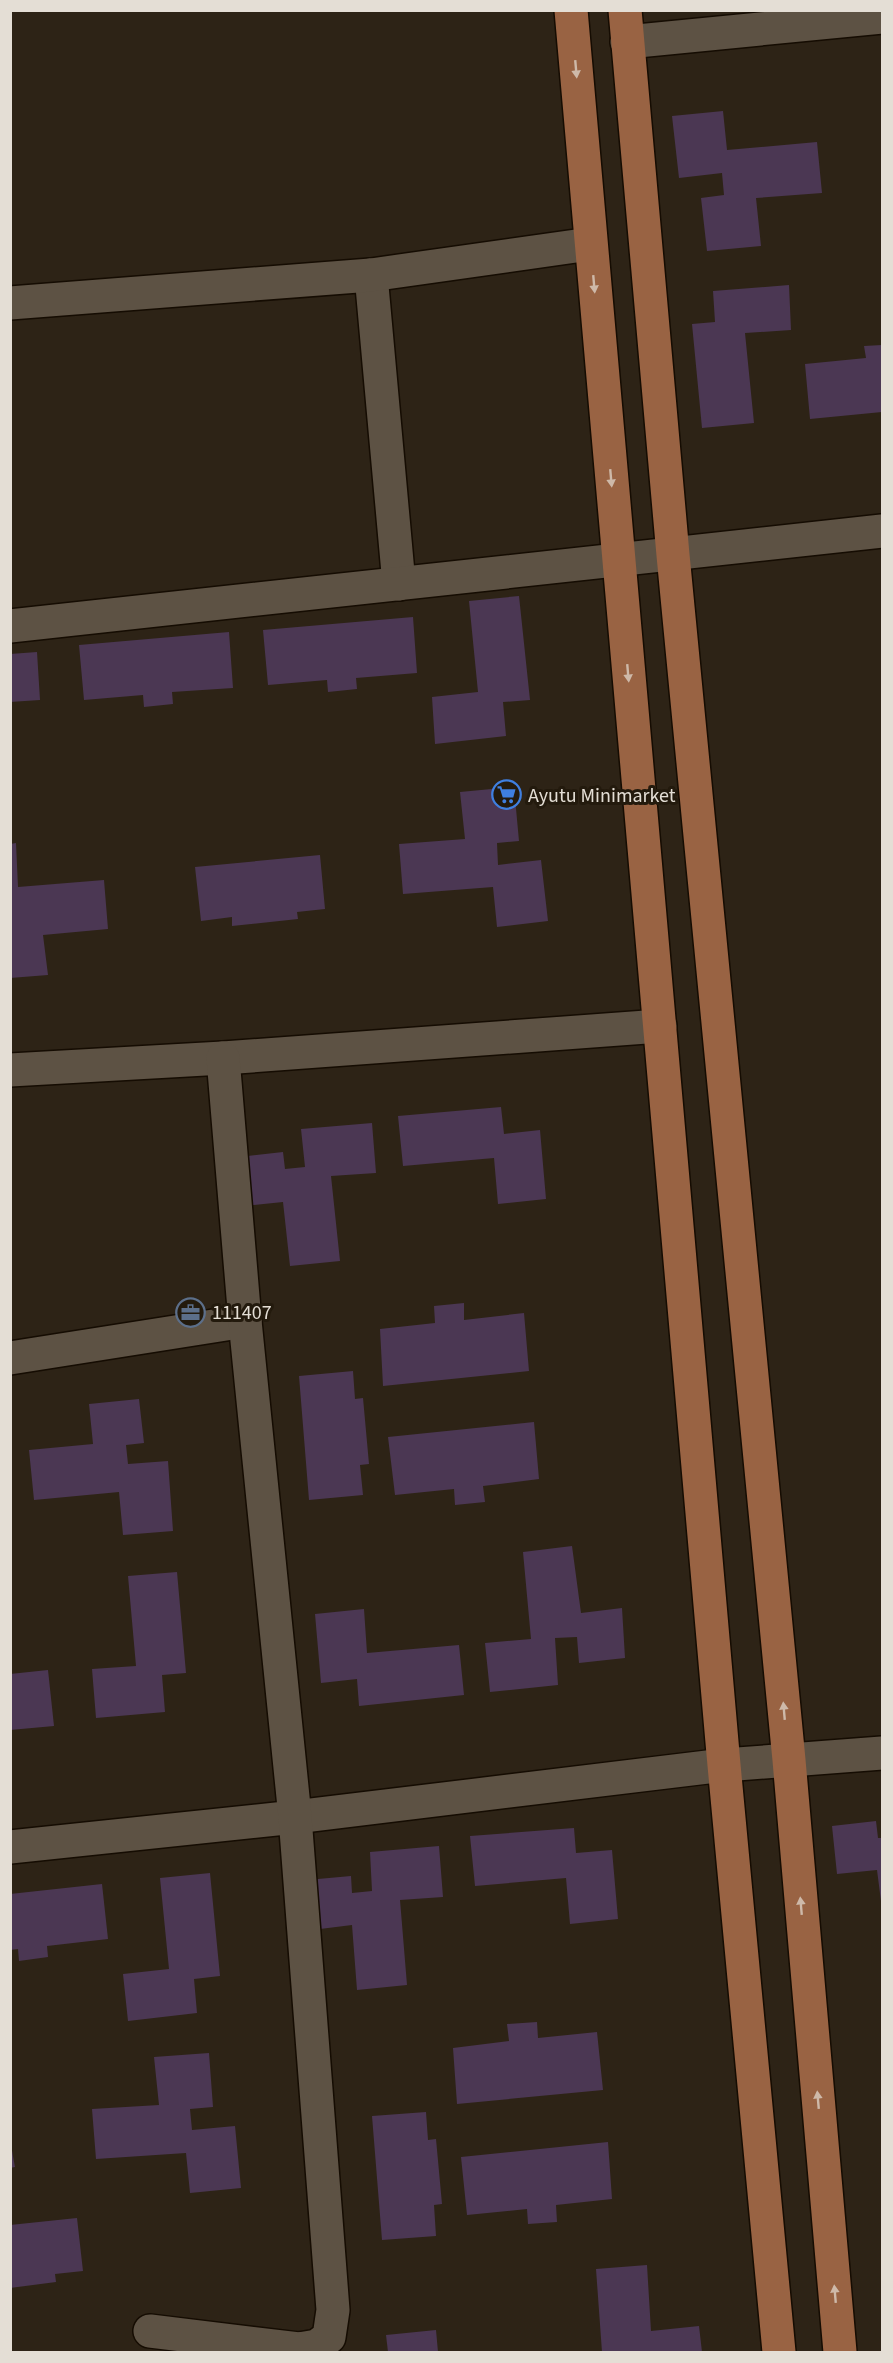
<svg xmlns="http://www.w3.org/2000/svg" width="893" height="2363" viewBox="0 0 893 2363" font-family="'Source Sans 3',sans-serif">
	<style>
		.building { fill: #4b3753 }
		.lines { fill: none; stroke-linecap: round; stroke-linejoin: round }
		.minor-casing { stroke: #150c02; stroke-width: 36 }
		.primary-casing { stroke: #150c02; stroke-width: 36 }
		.minor { stroke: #5d5244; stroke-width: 33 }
		.primary { stroke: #996343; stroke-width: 33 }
		.oneway { fill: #ceb9a9 }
		.labels { text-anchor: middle; stroke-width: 6; stroke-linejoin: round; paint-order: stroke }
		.poi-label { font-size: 20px; fill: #e4ded5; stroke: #231a0d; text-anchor: start }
	</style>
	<rect width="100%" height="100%" fill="#2d2316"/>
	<g class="building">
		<polygon points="723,111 727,150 817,142 822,193 756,198 761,246 707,251 701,198 724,195 722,173 679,178 672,116"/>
		<polygon points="789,285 791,330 745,333 754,423 702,428 692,324 715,322 713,291"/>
		<polygon points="882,345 882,412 810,419 805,364 866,358 864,346"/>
		<polygon points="519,596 530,700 503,702 506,736 435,744 432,697 478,692 469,601"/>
		<polygon points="413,617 417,673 356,678 357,689 328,692 327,680 268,685 263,630"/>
		<polygon points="229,632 233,688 172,692 173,704 144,707 143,695 84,700 79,645"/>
		<polygon points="37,652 40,700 10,702 10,654"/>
		<polygon points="514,787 519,841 497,843 498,865 541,860 548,921 497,927 493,887 403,894 399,844 465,839 460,792"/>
		<polygon points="16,843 18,887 104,880 108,929 43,935 48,975 10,978 10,844"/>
		<polygon points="320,855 325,909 297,912 298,919 232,926 232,917 201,921 195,867"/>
		<polygon points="501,1107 504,1134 540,1130 546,1199 498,1204 494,1158 403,1166 398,1116"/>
		<polygon points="372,1123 376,1173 331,1176 340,1261 290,1266 283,1202 244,1206 239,1157 283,1152 285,1169 305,1167 301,1129"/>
		<polygon points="464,1303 464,1320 524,1313 529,1371 383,1386 380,1329 435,1323 434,1306"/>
		<polygon points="353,1371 355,1399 363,1398 369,1464 360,1465 363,1495 309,1500 299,1376"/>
		<polygon points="139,1399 144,1443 126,1445 128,1464 168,1461 173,1531 123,1535 119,1492 34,1500 29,1450 93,1444 89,1404"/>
		<polygon points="534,1422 539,1479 483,1486 485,1502 455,1505 454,1489 395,1495 388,1437"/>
		<polygon points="572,1546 581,1613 622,1608 625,1658 579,1663 577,1637 555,1638 558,1685 490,1692 485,1643 531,1639 523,1552"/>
		<polygon points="177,1572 186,1673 162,1675 165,1712 96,1718 92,1669 136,1666 128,1576"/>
		<polygon points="364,1609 367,1653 459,1645 464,1695 359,1706 357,1679 321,1683 315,1614"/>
		<polygon points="48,1670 54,1726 10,1730 10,1674"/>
		<polygon points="876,1821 878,1838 882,1838 882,1909 877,1870 837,1874 832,1826"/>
		<polygon points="574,1828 576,1853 612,1850 618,1919 570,1924 566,1878 475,1886 470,1836"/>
		<polygon points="439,1846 443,1897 400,1900 407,1985 357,1990 352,1925 312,1930 307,1880 351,1876 352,1893 372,1891 370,1852"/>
		<polygon points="210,1873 220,1976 194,1979 197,2013 128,2021 123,1974 169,1969 160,1878"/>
		<polygon points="102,1884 108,1939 47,1946 48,1957 19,1961 18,1949 10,1950 10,1894"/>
		<polygon points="537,2022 538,2038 597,2032 603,2090 457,2104 453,2048 509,2041 507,2024"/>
		<polygon points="209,2053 213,2107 190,2109 192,2130 235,2126 241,2188 190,2193 186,2153 96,2159 92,2109 159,2105 154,2057"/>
		<polygon points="426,2112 428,2140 436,2139 442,2204 434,2205 436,2236 382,2240 372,2116"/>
		<polygon points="10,2140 15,2167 10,2168"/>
		<polygon points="608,2142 612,2199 556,2205 557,2222 528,2224 527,2209 467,2215 461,2157"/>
		<polygon points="77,2218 83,2271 55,2274 56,2282 10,2288 10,2225"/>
		<polygon points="647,2265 651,2331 699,2326 702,2352 602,2352 596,2269"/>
		<polygon points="436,2330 438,2352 388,2352 386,2335"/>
	</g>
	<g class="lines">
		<defs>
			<g id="minor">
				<polyline points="627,42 882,17"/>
				<polyline points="371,275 399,584"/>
				<polyline points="10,303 371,275 590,244"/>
				<polyline points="10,626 882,531"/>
				<polyline points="10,1070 223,1058 660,1026"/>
				<polyline points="10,1358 245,1321"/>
				<polyline points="10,1847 295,1817 724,1765 882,1753"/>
				<polyline points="150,2331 299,2349 317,2346 329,2337 333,2310 295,1817 245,1321 223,1058"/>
			</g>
			<g id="primary">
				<polyline points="571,10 724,1765 779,2352"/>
				<polyline points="625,10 673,555 789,1760 840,2352"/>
			</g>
		</defs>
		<use href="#minor" class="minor-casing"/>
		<use href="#primary" class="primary-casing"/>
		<use href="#minor" class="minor"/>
		<use href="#primary" class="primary"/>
	</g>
	<defs><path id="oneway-solid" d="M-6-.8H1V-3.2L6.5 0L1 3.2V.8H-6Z" transform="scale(1.5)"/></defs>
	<g class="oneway">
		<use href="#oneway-solid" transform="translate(576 69) rotate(85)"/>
		<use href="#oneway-solid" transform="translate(594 284) rotate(85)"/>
		<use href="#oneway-solid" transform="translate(611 478) rotate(85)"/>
		<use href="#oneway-solid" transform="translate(628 673) rotate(85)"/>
		<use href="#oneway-solid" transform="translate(784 1711) rotate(-95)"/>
		<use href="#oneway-solid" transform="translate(801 1906) rotate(-95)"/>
		<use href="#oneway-solid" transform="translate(818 2100) rotate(-95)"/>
		<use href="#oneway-solid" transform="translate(835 2294) rotate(-95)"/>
	</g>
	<defs>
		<symbol id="supermarket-ring" viewBox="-11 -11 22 22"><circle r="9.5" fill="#231a0d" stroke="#3f7fe0" stroke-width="1.5"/><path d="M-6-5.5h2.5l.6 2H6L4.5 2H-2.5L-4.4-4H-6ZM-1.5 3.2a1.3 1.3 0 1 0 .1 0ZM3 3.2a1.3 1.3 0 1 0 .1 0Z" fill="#3f7fe0"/></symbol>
		<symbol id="office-ring" viewBox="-11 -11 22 22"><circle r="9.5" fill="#231a0d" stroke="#5c6f8a" stroke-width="1.5"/><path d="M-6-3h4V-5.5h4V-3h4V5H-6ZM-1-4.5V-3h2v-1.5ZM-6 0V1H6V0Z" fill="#5c6f8a"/></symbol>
	</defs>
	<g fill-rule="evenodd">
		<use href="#supermarket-ring" x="490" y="778" width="33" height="33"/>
		<use href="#office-ring" x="174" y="1296" width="33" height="33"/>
	</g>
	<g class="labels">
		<g class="poi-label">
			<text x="528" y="802">Ayutu Minimarket</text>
			<text x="212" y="1319">111407</text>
		</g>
	</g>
	<rect width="893" height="2363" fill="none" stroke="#e4ded5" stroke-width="24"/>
</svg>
